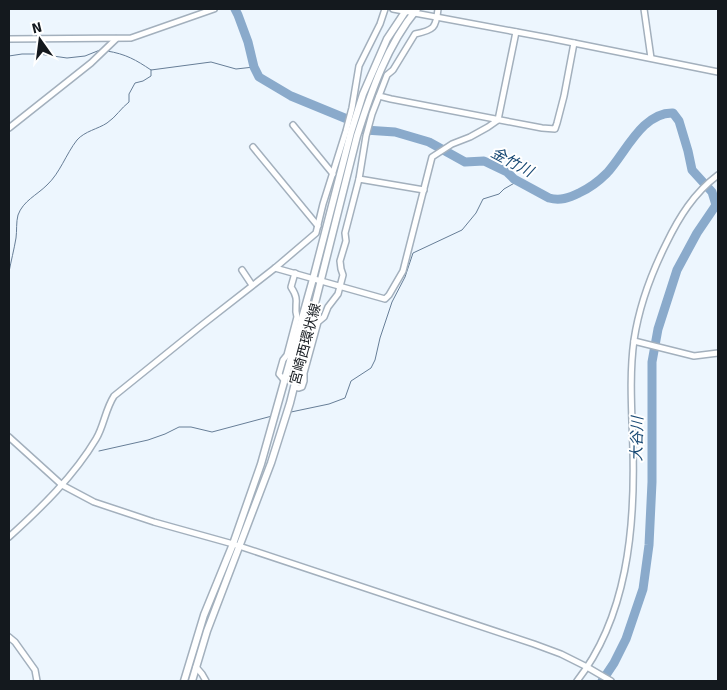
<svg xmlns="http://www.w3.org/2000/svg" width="727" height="690" viewBox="0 0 727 690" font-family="Signika,'Noto Sans JP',sans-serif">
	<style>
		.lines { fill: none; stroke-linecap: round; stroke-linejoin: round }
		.stream { stroke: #677e97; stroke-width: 1 }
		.river { stroke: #8aaacb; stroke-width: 9 }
		.minor-casing { stroke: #a3b0bd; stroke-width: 8 }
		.major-casing { stroke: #a3b0bd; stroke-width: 9 }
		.minor { stroke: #fff; stroke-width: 5 }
		.major { stroke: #fff; stroke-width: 6 }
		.labels { text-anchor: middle; stroke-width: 4; stroke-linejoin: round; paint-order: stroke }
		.street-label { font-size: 14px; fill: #14191e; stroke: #fff }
		.water-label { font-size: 15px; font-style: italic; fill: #174873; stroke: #fff }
	</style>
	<rect width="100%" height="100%" fill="#edf6fe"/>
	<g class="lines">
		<g class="stream">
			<path d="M107 51C126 54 136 60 151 70L211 62 236 69 254 67"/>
			<polyline points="9,56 22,54 39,54 67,58 85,56 100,50"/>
			<path d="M9 272C11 261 14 250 16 238 17 231 16 222 18 215 23 201 37 195 47 185 60 173 66 154 77 140 85 131 98 129 107 123 116 117 121 108 129 102V94L135 83 143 81 151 76V70"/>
			<polyline points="291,412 329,404 345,398 351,381 371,368 375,360 380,338 392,302 405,277 413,253 462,230 476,213 483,199 499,194 504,189 518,181"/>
			<polyline points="99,451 148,440 165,434 179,427 191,427 212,432 272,416"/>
		</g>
		<g class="river">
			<path d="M235 9 238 15 248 42 254 67 259 77 291 96 347 119 358 127 365 130 395 132 429 142 465 162 484 161 507 172 514 179 549 198C560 201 569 198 579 193 590 188 598 182 607 173 625 154 642 112 673 113L679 121 688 151 692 170 712 192 716 205"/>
			<polyline points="602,681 614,663 626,639 643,589 649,545 652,482 652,362 658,329 677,270 697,233 716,205 718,203"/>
		</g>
		<defs>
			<g id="minor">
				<polyline points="393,9 549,38 718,72"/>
				<polyline points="644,9 651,58"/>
				<polyline points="9,39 131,38 214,9"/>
				<polyline points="379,96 391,99 542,128 555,129 557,123 564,96 574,43"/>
				<polyline points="293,125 333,174"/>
				<polyline points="9,128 91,63 116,39"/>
				<polyline points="253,147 318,226"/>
				<polyline points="359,179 424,190"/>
				<polyline points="275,268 385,299 389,295 403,271 432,157 452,144 470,137 488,127 498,120 516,32"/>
				<polyline points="242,270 252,285"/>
				<polyline points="634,341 694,356 718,353"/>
				<path d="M284 380 279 374 283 360 287 355 297 317C293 304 301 302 291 287L295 273"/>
				<path d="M294 387 299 388 302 387 304 381V373L318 322 324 317 328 307 338 294 343 275 341 269 340 261 346 241 345 233 359 179 366 136 372 114 387 75 393 70 415 34C434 30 436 28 438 9"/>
				<polyline points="9,437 62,485 94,502 154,522 233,544 534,644 561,654 587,667 611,681"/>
				<path d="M9 537C41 508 74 476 96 439 104 426 105 410 114 396L202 325 275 268 316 233 323 204 346 131 352 108 359 66 380 24 385 9"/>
				<polyline points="9,637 15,642 35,670 37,681"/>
				<polyline points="196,667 202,674 206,681"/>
				<path d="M577 681C627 617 635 529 633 450 632 414 629 376 634 340 639 307 651 274 666 244 679 217 694 193 718 175"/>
			</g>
			<g id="major">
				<polyline points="184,681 204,615 233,544 261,464 313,279 351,132 363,94 387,39 407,9"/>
				<path d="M192 681 207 631 271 463 290 403 357 136C371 92 387 45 417 9"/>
			</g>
		</defs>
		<use href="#minor" class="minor-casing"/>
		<use href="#major" class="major-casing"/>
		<use href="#minor" class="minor"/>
		<use href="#major" class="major"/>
	</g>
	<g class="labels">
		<g class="street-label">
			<text transform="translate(305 344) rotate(-75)" y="5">宮崎西環状線</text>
		</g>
		<g class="water-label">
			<text transform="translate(512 162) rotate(28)" y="5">金竹川</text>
			<text transform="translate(637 439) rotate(-89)" y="5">大谷川</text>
		</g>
	</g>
	<rect width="727" height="690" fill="none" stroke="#14191e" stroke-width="20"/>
	<g transform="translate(40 40) rotate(346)" stroke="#ffffff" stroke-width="4" paint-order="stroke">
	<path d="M0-4L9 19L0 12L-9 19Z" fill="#14191e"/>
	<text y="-8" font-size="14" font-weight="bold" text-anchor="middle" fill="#14191e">N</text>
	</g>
</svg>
